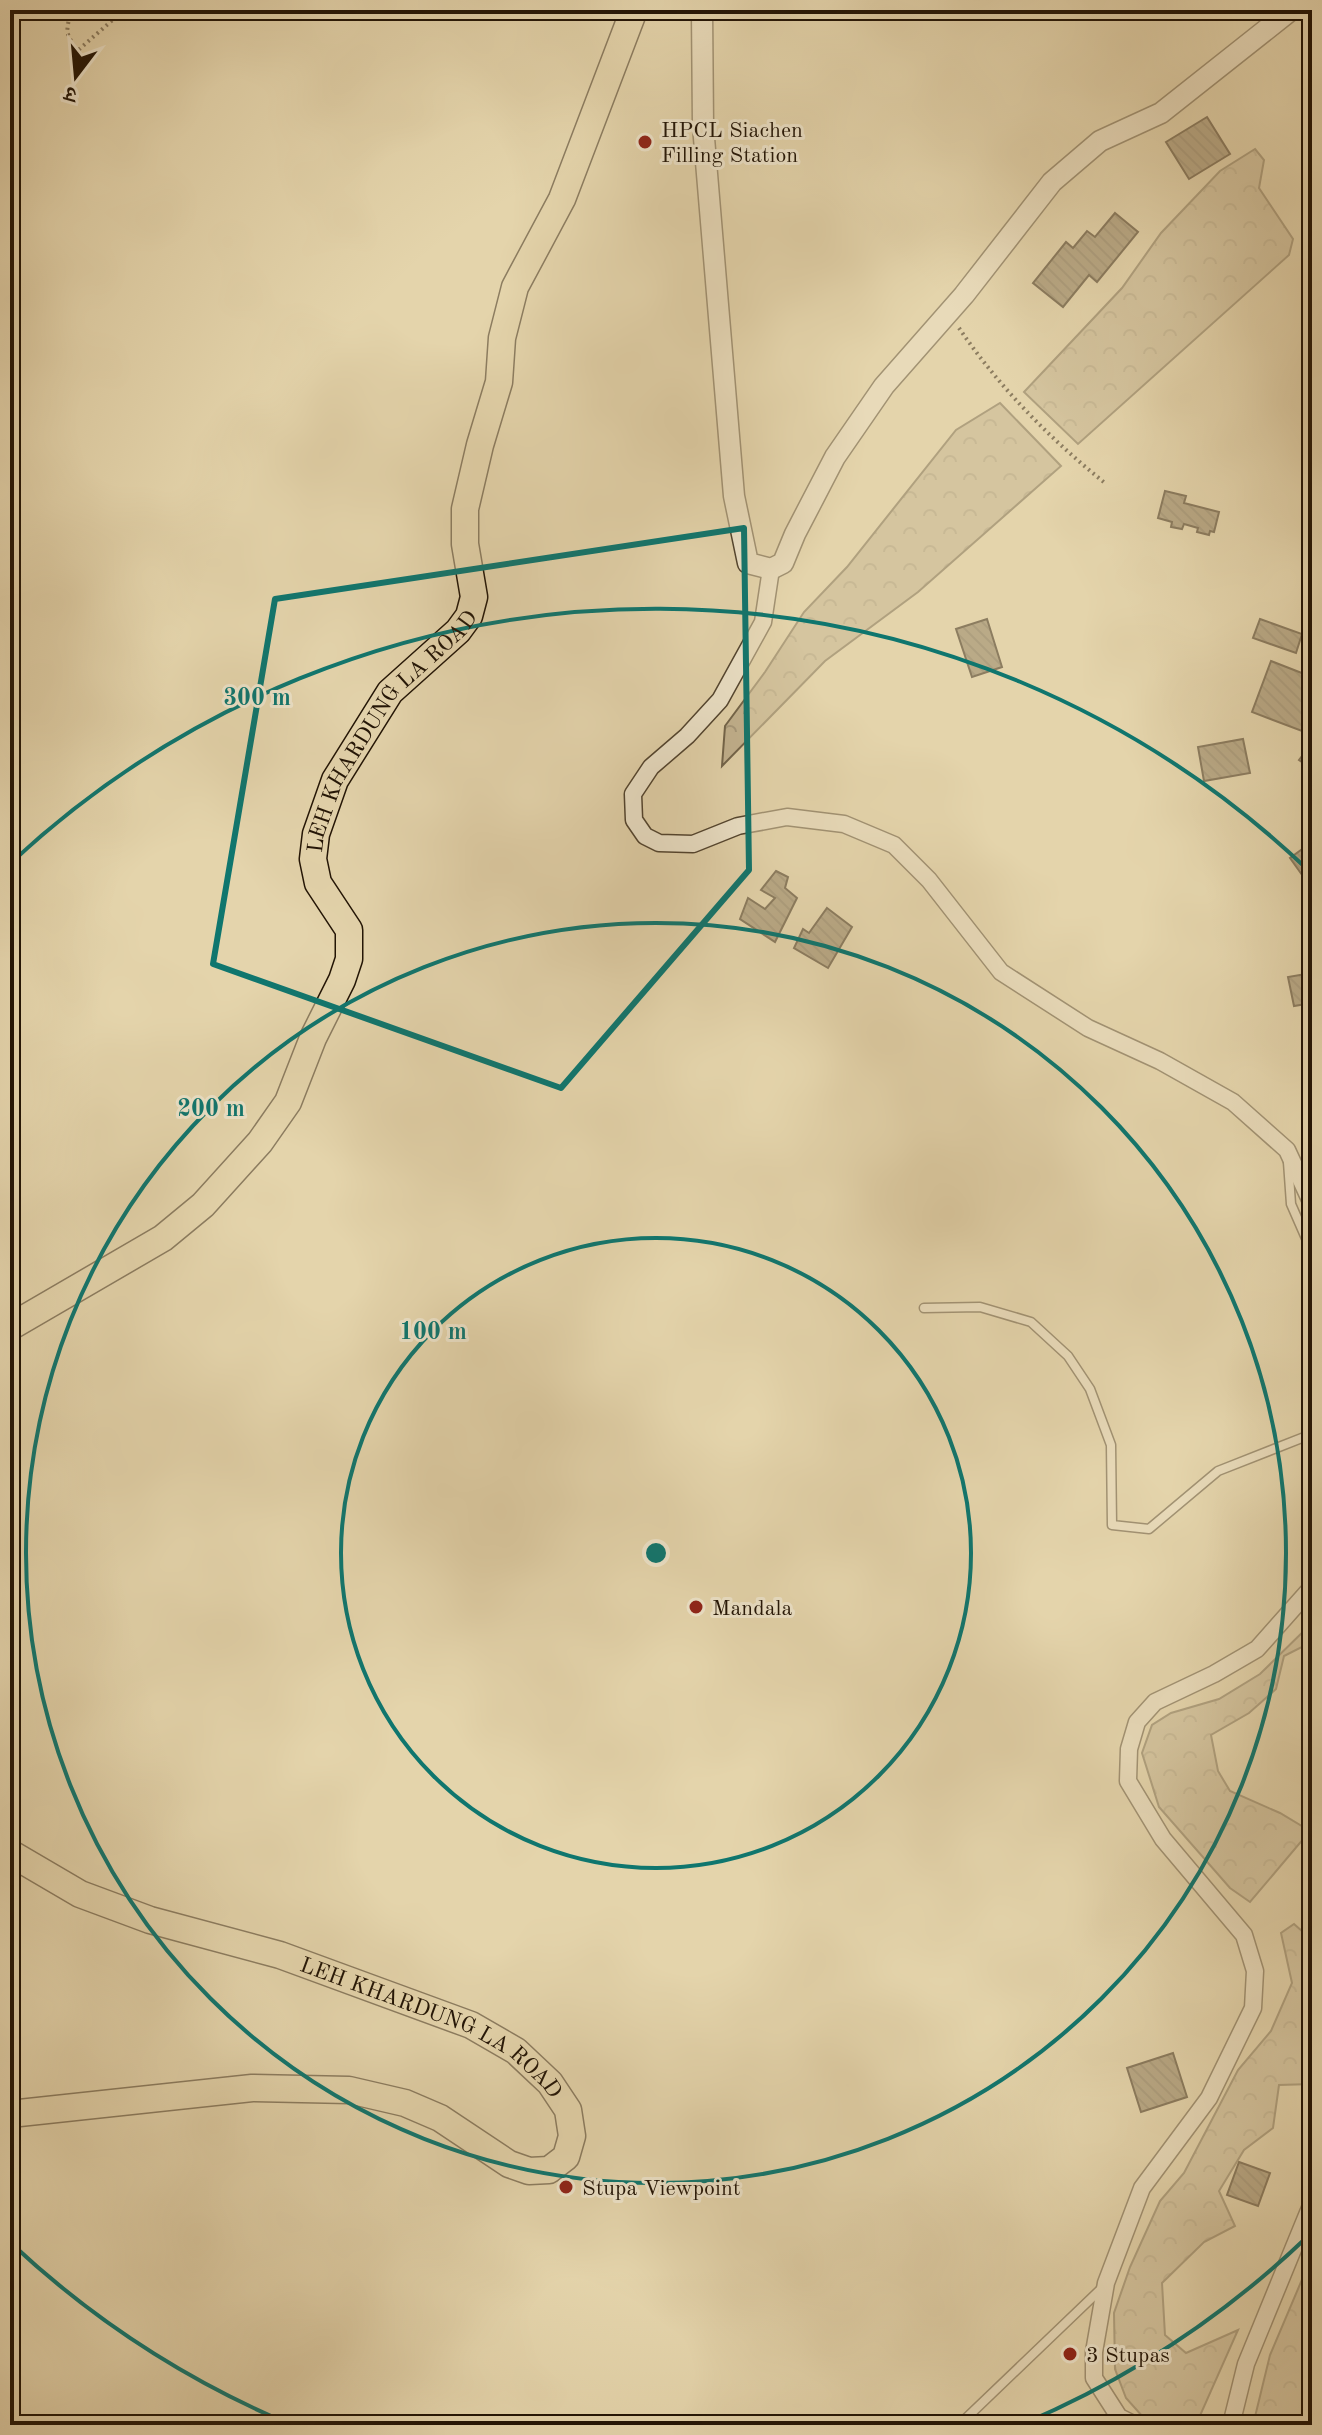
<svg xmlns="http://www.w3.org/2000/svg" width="1322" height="2435" viewBox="0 0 1322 2435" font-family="'Old Standard TT','Noto Serif Devanagari',serif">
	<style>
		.forest { fill: url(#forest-crowns); stroke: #72644a; stroke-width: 2 }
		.building { fill: url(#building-back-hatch); stroke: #221405; stroke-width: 2 }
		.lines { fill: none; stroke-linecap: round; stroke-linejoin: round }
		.service-casing { stroke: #52442f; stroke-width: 11 }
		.minor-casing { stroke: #52442f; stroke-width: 19 }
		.tertiary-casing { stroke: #52442f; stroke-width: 23 }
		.primary-casing { stroke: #221405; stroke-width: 29 }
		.path { stroke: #221405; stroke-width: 4; stroke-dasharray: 2 4; stroke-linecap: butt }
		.service { stroke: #ede3c9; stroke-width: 8 }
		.minor { stroke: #ede3c9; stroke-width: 16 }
		.tertiary { stroke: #ede3c9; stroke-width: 20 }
		.primary { stroke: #e4d4ac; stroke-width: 26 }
		.marked { fill: none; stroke: #0f766e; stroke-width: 6; stroke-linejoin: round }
		.ring { fill: none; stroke: #0f766e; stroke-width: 4 }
		.poi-dot { fill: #8f2418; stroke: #ede3c9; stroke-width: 3 }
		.labels { text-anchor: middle; stroke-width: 6; stroke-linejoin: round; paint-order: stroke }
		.poi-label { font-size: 22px; fill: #221405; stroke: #ede3c9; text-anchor: start }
		.street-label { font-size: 22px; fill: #221405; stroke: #ede3c9 }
		.centre { fill: #0f766e; stroke: #ede3c9; stroke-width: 4 }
		.ring-label { font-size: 24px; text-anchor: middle; font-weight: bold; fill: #0f766e; stroke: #ede3c9; stroke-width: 6; stroke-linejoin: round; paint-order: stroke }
	</style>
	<defs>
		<pattern id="forest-crowns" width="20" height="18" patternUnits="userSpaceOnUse" patternTransform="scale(2)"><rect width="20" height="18" fill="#c3b390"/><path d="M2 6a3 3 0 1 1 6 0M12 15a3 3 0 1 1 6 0" fill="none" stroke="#a7997b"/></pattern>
		<pattern id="building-back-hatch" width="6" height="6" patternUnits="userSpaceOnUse" patternTransform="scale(2)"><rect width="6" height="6" fill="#87785c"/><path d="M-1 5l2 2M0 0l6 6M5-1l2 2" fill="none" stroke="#6e614a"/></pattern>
	</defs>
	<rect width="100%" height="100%" fill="#e4d4ac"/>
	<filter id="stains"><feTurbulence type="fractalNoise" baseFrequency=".0025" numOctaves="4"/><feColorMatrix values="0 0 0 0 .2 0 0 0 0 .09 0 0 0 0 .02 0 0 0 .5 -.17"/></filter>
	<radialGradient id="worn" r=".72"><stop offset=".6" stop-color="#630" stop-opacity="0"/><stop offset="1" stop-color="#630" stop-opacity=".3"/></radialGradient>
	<g class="forest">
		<polygon points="1255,149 1264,160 1259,188 1293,239 1289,255 1078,444 1024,392 1122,288 1161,233 1220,171"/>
		<polygon points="1000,403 1061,466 918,592 825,661 722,766 725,726 765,672 804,612 847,567 956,430"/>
		<polygon points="1312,1623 1312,1642 1284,1656 1276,1689 1249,1713 1211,1735 1218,1771 1230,1791 1280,1813 1310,1831 1250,1902 1230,1888 1159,1807 1142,1753 1152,1725 1171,1713 1219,1699 1260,1674"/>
		<polygon points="1294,1924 1312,1940 1312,2084 1279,2085 1273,2128 1244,2150 1219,2191 1235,2226 1204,2242 1162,2283 1165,2335 1186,2353 1238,2330 1199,2418 1172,2425 1143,2417 1126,2398 1115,2369 1114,2313 1130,2267 1160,2201 1184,2173 1238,2070 1271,2031 1292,1983 1281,1933"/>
		<polygon points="1312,2256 1312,2425 1253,2425 1270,2355"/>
	</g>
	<g class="building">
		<polygon points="1207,117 1230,154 1189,179 1166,142"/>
		<polygon points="1115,213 1138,232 1097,282 1089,275 1063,307 1033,283 1066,242 1073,248 1087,231 1095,237"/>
		<polygon points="1165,491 1186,496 1184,503 1219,512 1214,532 1210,531 1209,535 1197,532 1198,528 1184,524 1182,529 1171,527 1172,522 1158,518"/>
		<polygon points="987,619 1002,667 972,677 956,629"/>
		<polygon points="1260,619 1302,634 1296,653 1253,638"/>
		<polygon points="1271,661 1312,677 1312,705 1302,731 1252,712"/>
		<polygon points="1243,739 1250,773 1204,781 1198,747"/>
		<polygon points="1312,743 1312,769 1299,760"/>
		<polygon points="1312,842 1312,885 1310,886 1290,858"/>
		<polygon points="776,871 788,877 785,888 797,898 775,942 740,919 748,898 765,909 775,898 761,890"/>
		<polygon points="827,908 852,927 828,968 794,948 803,929 809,933"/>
		<polygon points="1312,973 1312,1003 1294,1006 1288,977"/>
		<polygon points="1173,2053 1187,2097 1141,2112 1127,2068"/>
		<polygon points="1239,2162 1270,2173 1258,2206 1227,2195"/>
	</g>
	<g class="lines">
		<defs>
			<g id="service">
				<polyline points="1288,1162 1291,1204 1312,1252"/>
				<polyline points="924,1308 980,1307 1031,1322 1068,1356 1090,1389 1111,1445 1112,1525 1149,1529 1218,1471 1312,1434"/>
				<polyline points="959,2425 1103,2287"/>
			</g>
			<g id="minor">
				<polyline points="771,569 763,622 720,700 687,736 651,767 633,794 634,820 645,836 659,843 693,844 738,826 787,817 844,824 894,845 929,880 1001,972 1088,1028 1160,1061 1233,1102 1287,1150 1312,1204"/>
				<polyline points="1135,2425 1119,2417 1094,2378 1094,2352 1106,2283 1142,2188 1209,2098 1253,2008 1255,1971 1244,1935 1163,1839 1128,1781 1129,1749 1137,1722 1155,1702 1214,1674 1257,1649 1312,1587"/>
				<polyline points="1231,2425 1246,2364 1312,2203"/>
			</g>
			<polyline id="tertiary" points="702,10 703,126 734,496 748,563 771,569 783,563 795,534 835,457 884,386 964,295 1052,182 1100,141 1161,113 1291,10"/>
			<g id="primary">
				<path id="s1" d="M10 1327 163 1238 203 1205 260 1142 288 1102 313 1038 342 980 349 959V930L318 883 313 859 316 834 335 780 390 692 458 631 469 616 474 597 465 544V509L480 445 499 382 502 338 515 287 562 199 634 10"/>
				<path id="s2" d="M10 1853 80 1894 150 1920 280 1955 471 2025 516 2051 550 2083 568 2110 572 2136 566 2157 549 2170 529 2171 509 2164 440 2118 405 2103 349 2090 252 2088 10 2114"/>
			</g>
		</defs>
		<use href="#service" class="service-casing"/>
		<use href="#minor" class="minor-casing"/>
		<use href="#tertiary" class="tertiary-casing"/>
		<use href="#primary" class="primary-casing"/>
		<g class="path">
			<polyline points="70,10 67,32 76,52 124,10"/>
			<path d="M959 328C999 387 1050 439 1105 483"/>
		</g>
		<use href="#service" class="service"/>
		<use href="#minor" class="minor"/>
		<use href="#tertiary" class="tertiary"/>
		<use href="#primary" class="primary"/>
	</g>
	<path d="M0 0H1322V2435H0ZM744 528 749 870 561 1088 213 964 275 599Z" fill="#e4d4ac" fill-opacity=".55" fill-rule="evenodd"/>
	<path class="marked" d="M744 528 749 870 561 1088 213 964 275 599Z"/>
	<g class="ring">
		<circle cx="656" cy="1553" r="315"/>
		<circle cx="656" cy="1553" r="630"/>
		<path d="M1306 2238A945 945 0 0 1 1025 2423M287 2423A945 945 0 0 1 12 2244M12 862A945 945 0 0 1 1306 868"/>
	</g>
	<g class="poi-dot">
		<circle cx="645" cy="142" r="8"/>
		<circle cx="696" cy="1607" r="8"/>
		<circle cx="566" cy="2187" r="8"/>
		<circle cx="1070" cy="2354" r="8"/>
	</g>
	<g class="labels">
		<g class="poi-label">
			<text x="661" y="137">HPCL Siachen<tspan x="661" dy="25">Filling Station</tspan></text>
			<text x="712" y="1615">Mandala</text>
			<text x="582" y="2195">Stupa Viewpoint</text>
			<text x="1086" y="2362">3 Stupas</text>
		</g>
		<g class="street-label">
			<text dy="8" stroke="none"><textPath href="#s1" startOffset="782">LEH KHARDUNG LA ROAD</textPath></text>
			<text dy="8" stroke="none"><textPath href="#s2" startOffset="460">LEH KHARDUNG LA ROAD</textPath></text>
		</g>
	</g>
	<circle cx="656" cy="1553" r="12" class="centre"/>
	<g class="ring-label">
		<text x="257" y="705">300 m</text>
		<text x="211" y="1116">200 m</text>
		<text x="433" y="1339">100 m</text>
	</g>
	<rect width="1322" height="2435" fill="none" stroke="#e4d4ac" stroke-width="40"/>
	<rect x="12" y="12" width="1298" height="2411" fill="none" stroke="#221405" stroke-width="4"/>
	<rect x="20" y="20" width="1282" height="2395" fill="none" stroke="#221405" stroke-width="2"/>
	<g transform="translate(76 76) rotate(196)" stroke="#ede3c9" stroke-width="6" paint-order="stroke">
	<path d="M0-6L14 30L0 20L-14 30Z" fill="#221405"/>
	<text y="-12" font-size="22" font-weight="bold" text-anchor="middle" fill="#221405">उ</text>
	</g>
	<rect width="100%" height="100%" filter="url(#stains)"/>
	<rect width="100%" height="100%" fill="url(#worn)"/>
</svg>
